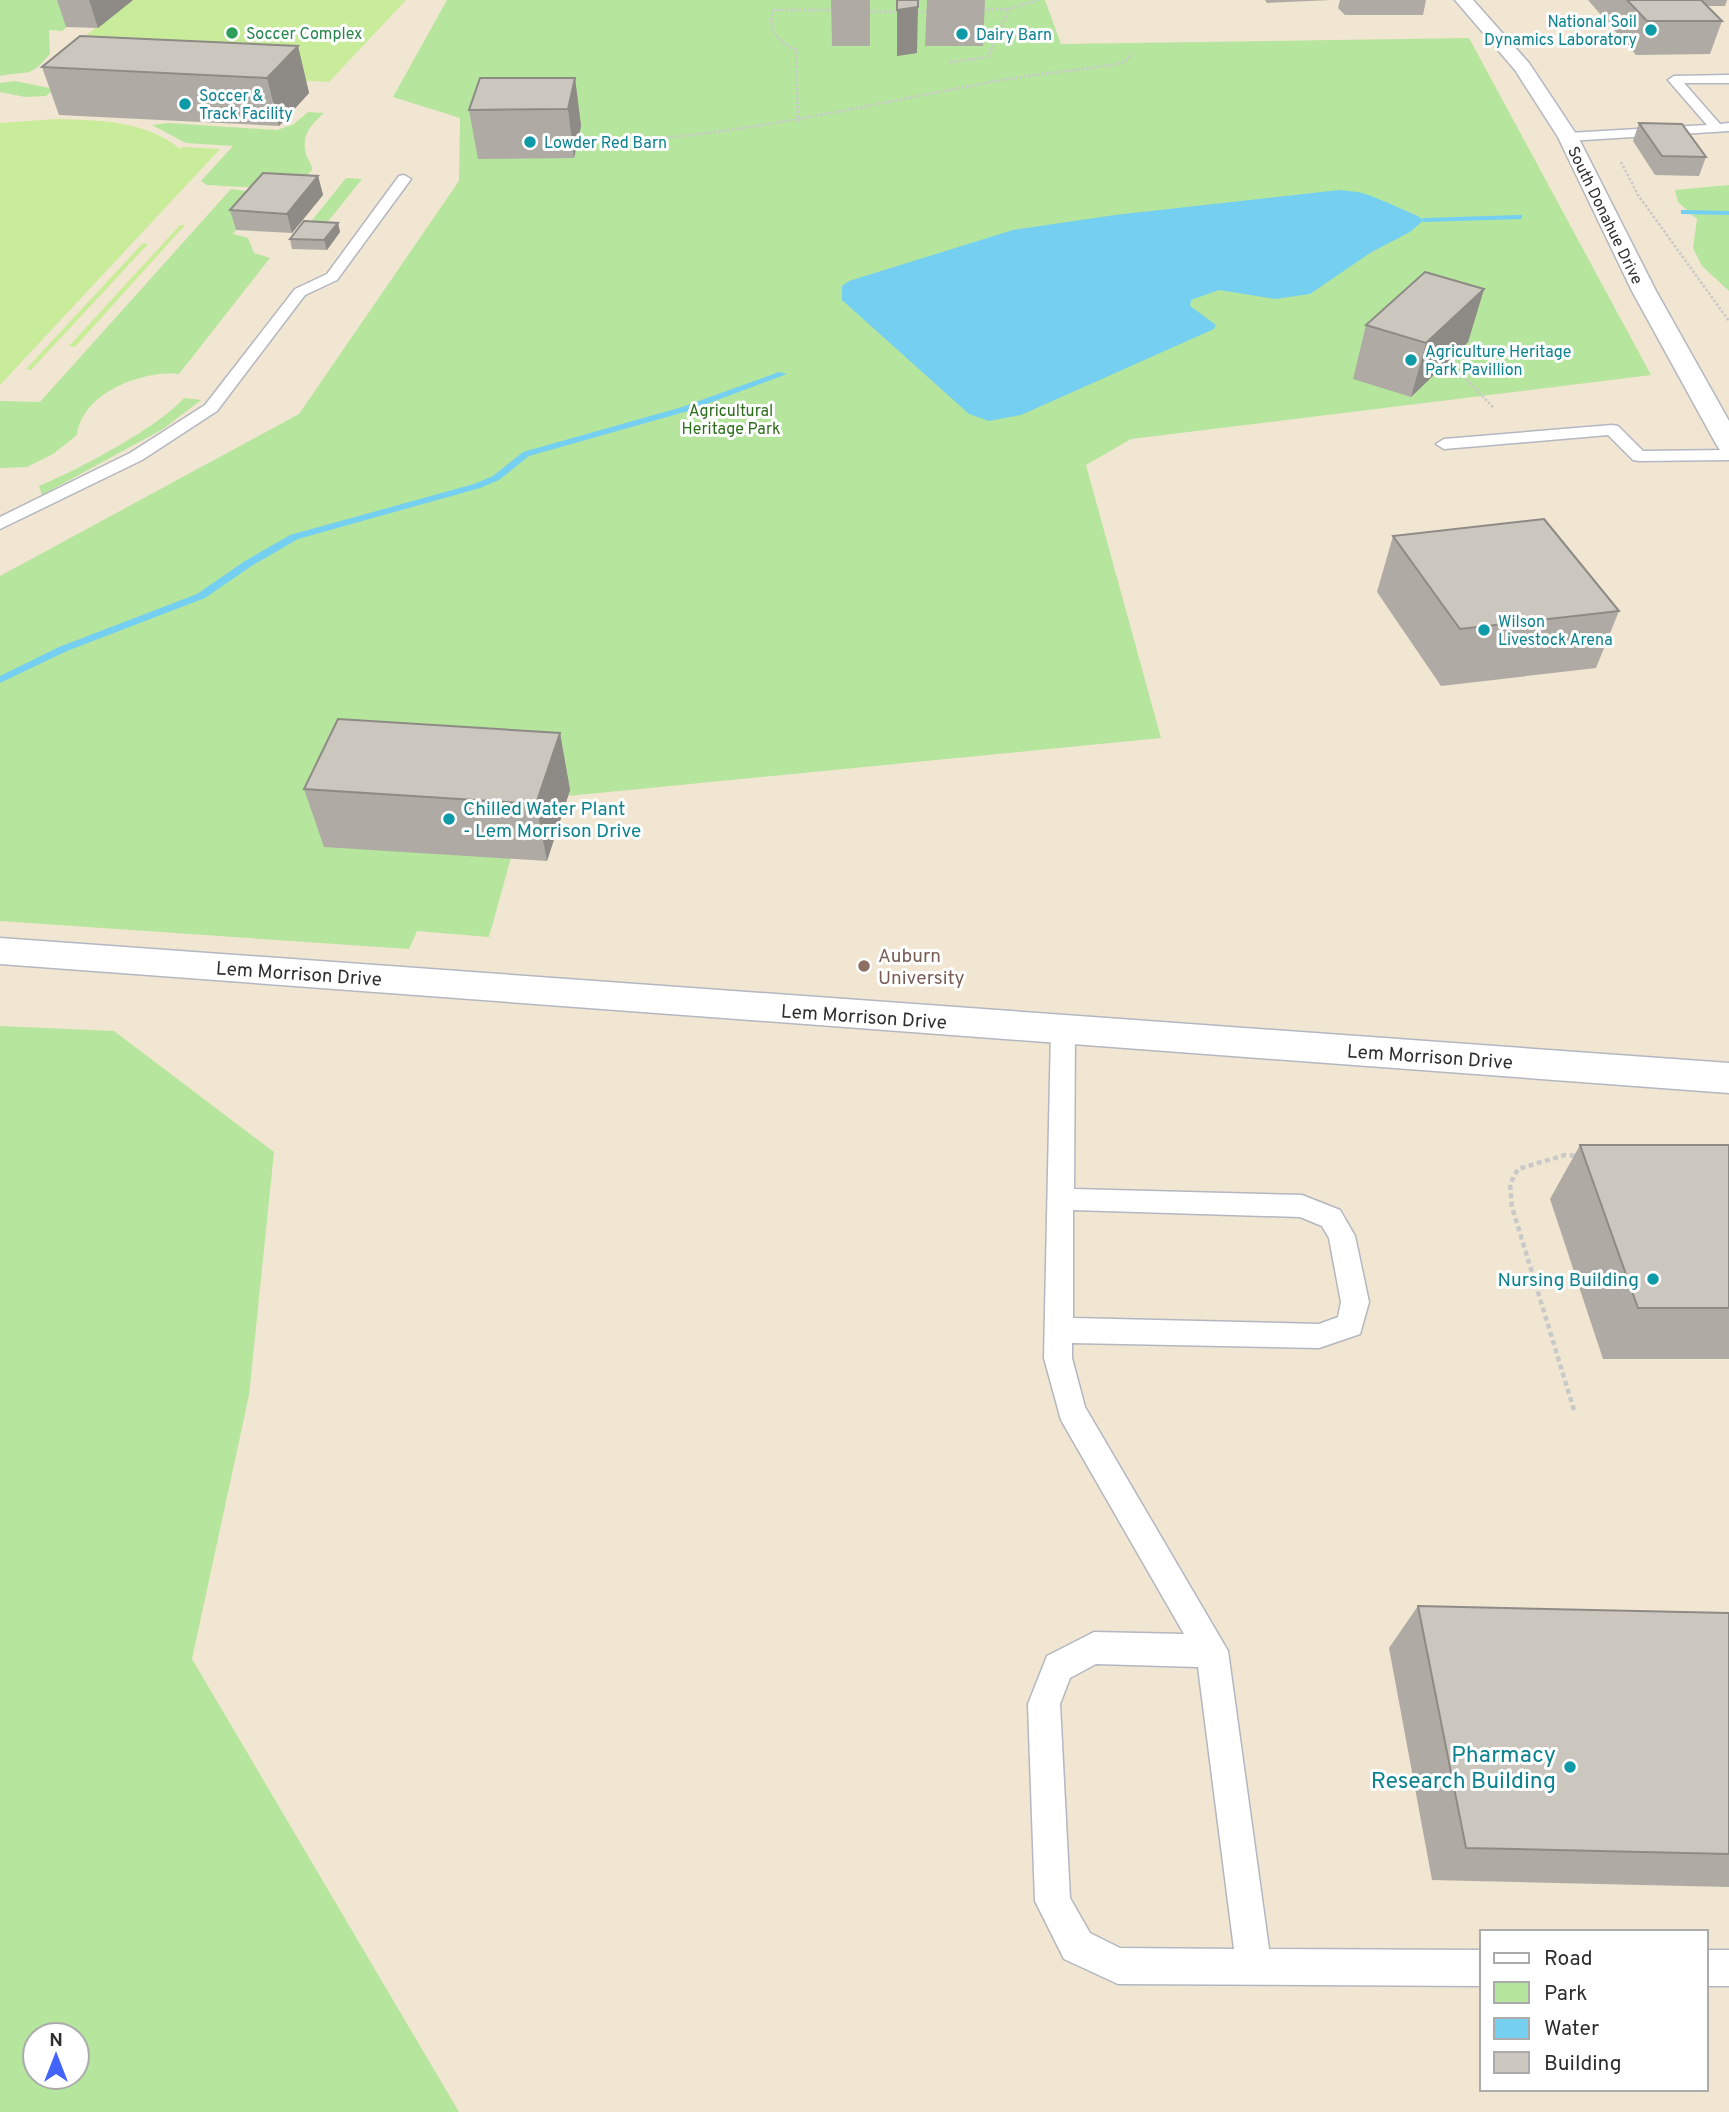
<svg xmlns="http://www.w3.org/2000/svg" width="1729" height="2112" viewBox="0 0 1729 2112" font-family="Overpass,sans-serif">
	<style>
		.education { fill: #f0e6d1; fill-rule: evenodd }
		.green { fill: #b6e59e; fill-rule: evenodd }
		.pitch { fill: #c9ec9a }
		.water { fill: #75cff0 }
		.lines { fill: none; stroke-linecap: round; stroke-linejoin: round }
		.stream { fill: #75cff0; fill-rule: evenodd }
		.lane-casing { stroke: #b4b7c1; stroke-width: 3 }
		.secondary-casing { stroke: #b4b7c1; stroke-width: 3 }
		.path-far1 { stroke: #c9c9c9; stroke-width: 2.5; stroke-dasharray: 2.5 2; stroke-linecap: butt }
		.path { stroke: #c9c9c9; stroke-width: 4.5; stroke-dasharray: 5 3.5; stroke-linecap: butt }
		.lane { fill: #fff; fill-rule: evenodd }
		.secondary { fill: #fff; fill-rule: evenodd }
		.wall { fill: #afaba4 }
		.shaded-wall { fill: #8e8b86 }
		.building { fill: #cbc7bf; stroke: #8e8b86; stroke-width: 2 }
		.culture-dot { fill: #0f9aa8; stroke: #fff; stroke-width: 2.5 }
		.leisure-dot { fill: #2e9e5b; stroke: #fff; stroke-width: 2.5 }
		.education-dot { fill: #8d6e63; stroke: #fff; stroke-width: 2.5 }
		.labels { text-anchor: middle; stroke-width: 6; stroke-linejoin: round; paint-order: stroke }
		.far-culture-label { font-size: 16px; fill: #0d838f; stroke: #fff; text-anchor: start }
		.far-leisure-label { font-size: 16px; fill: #27864d; stroke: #fff; text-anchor: start }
		.far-street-label { font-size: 16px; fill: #2e2e2e; stroke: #fff }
		.far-park-label { font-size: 16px; fill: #2c6e1b; stroke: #fff }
		.culture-label { font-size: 19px; fill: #0d838f; stroke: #fff; text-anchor: start }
		.education-label { font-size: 19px; fill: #785e54; stroke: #fff; text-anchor: start }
		.street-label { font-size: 19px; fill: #2e2e2e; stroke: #fff }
		.near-culture-label { font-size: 23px; fill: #0d838f; stroke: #fff; text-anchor: end }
	</style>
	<rect width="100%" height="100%" fill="#efe9e1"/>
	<path class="education" d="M0 0H1729V2112H0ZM1482 1932H1706V2089H1482ZM35 2035H77V2077H35Z"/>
	<g class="green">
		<path d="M0 0H83L95 5 62 31 49 30 50 54C29 79 29 70 0 76Z"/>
		<polygon points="447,0 1045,0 1061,44 1469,38 1651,375 1131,439 1086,465 1161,738 527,800 489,937 417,931 409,949 0,921 0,576 299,414 459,181 460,118 393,97"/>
		<polygon points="15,81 54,89 46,96 25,97 0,92 0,83"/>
		<path d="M308 112 324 113C311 125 301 134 306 154 308 161 312 163 312 170 290 195 237 186 207 185L201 181 233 146 186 143 152 125 169 123 277 130 294 124Z"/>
		<polygon points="346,178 362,179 322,229 306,228"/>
		<polygon points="1729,185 1729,291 1702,266 1693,248 1697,219 1678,202 1675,190"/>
		<path d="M231 189 267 194 233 234 248 238 254 253 270 258 179 374C142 370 82 393 77 435L53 454 27 467 0 468V401L40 402Z"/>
		<path d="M184 398 201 400 163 429 42 495 39 486C76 471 159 427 184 398Z"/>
		<path d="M0 1026 114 1031 274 1152 249 1395 192 1659 459 2112H0ZM35 2035H77V2077H35Z"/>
	</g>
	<g class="pitch">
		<polygon points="130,0 406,0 329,82 47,67"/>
		<path d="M57 119C99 120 147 121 180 149L183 147 220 149 0 385V123Z"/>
		<polygon points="180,225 185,225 75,347 69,346"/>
		<polygon points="143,243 148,244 31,370 26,369"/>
	</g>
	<path class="water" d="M1339 190C1346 191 1354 191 1362 193 1368 194 1420 216 1424 220L1410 232 1370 253 1310 294 1275 299 1219 290 1191 300 1190 306 1216 325 1214 329 1021 415 989 421 969 414 842 300V286L849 281 1013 230 1115 215Z"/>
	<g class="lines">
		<g class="stream">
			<polygon points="1684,210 1729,211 1729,215 1681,214 1681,210"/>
			<polygon points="1519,215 1522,215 1522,219 1424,222 1420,220 1424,218"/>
			<polygon points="779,372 787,374 688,411 529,456 499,480 480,488 298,539 253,565 205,598 67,651 0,683 0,676 59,647 197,594 245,561 290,535 474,484 493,476 523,452 682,407"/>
		</g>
		<defs>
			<g id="lane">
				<polygon points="1729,75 1729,83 1684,83 1720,124 1729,123 1729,131 1568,141 1562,137 1568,133 1707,125 1668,80 1674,76"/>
				<polygon points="404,175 411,179 337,280 305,295 217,411 142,460 0,529 0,517 130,453 205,405 295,289 327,274 399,176"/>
				<polygon points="1612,425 1618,426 1643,451 1729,450 1729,460 1639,461 1633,460 1608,435 1444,449 1436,444 1444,439"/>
				<path d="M1063 1022 1072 1025 1075 1031 1074 1189 1302 1195 1340 1210 1355 1236 1369 1302 1360 1334 1319 1348 1072 1343V1358L1085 1407 1228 1651 1269 1949 1482 1950V1986L1118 1984 1064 1959 1035 1901 1028 1704 1047 1656 1094 1632 1184 1634 1061 1420 1044 1358 1051 1031 1054 1025ZM1073 1210 1300 1217 1322 1226 1329 1238 1341 1302 1338 1317 1319 1324 1073 1318ZM1096 1664 1198 1667 1234 1949 1120 1948 1090 1933 1070 1898 1060 1704 1070 1678Z"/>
				<rect x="1706" y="1950" width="23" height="36"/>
			</g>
			<g id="secondary">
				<polygon points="1455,0 1473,0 1529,63 1578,137 1656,291 1729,421 1729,452 1720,450 1716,444 1632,291 1558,137 1515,70"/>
				<polygon points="0,938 1729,1063 1729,1093 0,964"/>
			</g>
		</defs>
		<use href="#lane" class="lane-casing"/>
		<use href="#secondary" class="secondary-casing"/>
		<g class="path-far1">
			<polyline points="982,10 1009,9 1038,0"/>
			<polyline points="866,11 900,12"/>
			<polyline points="912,12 931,12"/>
			<polyline points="950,62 988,57 1009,9"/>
			<path d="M798 122 796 50C780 43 765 28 774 10H837"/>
			<path d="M597 142C729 138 856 107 986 83 1027 75 1070 71 1112 65L1125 62 1132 53"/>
			<polyline points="1621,162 1638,195 1729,321"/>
			<polyline points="1446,371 1463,376 1494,408"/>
		</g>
		<polyline class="path" points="1574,1410 1512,1207 1510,1184 1518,1169 1565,1155 1579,1156"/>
		<use href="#lane" class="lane"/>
		<use href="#secondary" class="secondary"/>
	</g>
	<g class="wall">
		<polygon points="57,0 133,0 98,28 66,27"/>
		<polygon points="831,0 870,0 870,46 832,46"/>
		<polygon points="897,0 917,53 897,56"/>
		<polygon points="927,0 985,0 983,46 925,46"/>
		<polygon points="1265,0 1332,0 1267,3"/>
		<polygon points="1333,0 1426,0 1423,15 1345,15 1338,8 1340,0"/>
		<polygon points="1588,0 1727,0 1725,6 1707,6 1722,21 1710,54 1636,55"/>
		<polygon points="298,46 309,93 279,126 59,115 42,67"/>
		<polygon points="575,78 581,126 574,158 478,159 469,110"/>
		<polygon points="1639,123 1706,157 1699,176 1655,175 1633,141"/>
		<polygon points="318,176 323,195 292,233 236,230 230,210"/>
		<polygon points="338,223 340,232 327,250 292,249 290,239"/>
		<polygon points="1484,289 1468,342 1411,397 1353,379 1366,325"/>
		<polygon points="1393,536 1619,611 1596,668 1441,686 1377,592"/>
		<polygon points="560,733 570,790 547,861 324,847 304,789"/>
		<polygon points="1580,1145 1729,1145 1729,1359 1603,1359 1550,1199"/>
		<polygon points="1418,1606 1729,1613 1729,1887 1432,1880 1389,1648"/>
	</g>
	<g class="shaded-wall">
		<polygon points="89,0 133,0 98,28"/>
		<polygon points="918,7 917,53 897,56 897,10"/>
		<polygon points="298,46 309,93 279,126 267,78"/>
		<polygon points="575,78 581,126 574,158 568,109"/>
		<polygon points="318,176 323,195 292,233 287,214"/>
		<polygon points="338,223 340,232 327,250 324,240"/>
		<polygon points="1484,289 1468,342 1411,397 1426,343"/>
		<polygon points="560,733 570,790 547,861 536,804"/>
	</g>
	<g class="building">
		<polygon points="897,0 918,0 918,7 897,10"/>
		<polygon points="1627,0 1701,0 1722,21 1647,21"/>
		<polygon points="80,36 298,46 267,78 42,67"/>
		<polygon points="480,78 575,78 568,109 469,110"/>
		<polygon points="1639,123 1682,124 1706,157 1662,156"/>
		<polygon points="263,173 318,176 287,214 230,210"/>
		<polygon points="304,221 338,223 324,240 290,239"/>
		<polygon points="1425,272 1484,289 1426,343 1366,325"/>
		<polygon points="1544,519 1619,611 1460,629 1393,536"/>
		<polygon points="338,719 560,733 536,804 304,789"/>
		<polygon points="1580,1145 1729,1145 1729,1308 1638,1308"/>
		<polygon points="1418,1606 1729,1613 1729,1854 1466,1848"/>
	</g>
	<g class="culture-dot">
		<circle cx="1651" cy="30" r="7"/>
		<circle cx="962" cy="34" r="7"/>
		<circle cx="185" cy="104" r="7"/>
		<circle cx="530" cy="142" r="7"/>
		<circle cx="1411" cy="360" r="7"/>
		<circle cx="1484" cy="630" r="7"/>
		<circle cx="449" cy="819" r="7"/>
		<circle cx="1653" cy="1279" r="7"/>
		<circle cx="1570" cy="1767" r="7"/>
	</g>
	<circle class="leisure-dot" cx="232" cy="33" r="7"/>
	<circle class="education-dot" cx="864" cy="966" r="7"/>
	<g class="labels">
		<g class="far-culture-label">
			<text x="1637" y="27" text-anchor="end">National Soil<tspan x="1637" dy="18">Dynamics Laboratory</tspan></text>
			<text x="976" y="40">Dairy Barn</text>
			<text x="199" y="101">Soccer &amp;<tspan x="199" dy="18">Track Facility</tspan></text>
			<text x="544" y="148">Lowder Red Barn</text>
			<text x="1425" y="357">Agriculture Heritage<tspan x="1425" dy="18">Park Pavillion</tspan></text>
			<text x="1498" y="627">Wilson<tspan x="1498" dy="18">Livestock Arena</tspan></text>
		</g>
		<g class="far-leisure-label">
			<text x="246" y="39">Soccer Complex</text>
		</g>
		<g class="far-street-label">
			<text transform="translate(1606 215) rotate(64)" y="6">South Donahue Drive</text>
		</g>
		<g class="far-park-label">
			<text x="731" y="416">Agricultural<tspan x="731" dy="18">Heritage Park</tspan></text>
		</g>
		<g class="culture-label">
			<text x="463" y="815">Chilled Water Plant<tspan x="463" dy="22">- Lem Morrison Drive</tspan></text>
			<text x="1639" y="1286" text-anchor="end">Nursing Building</text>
		</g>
		<g class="education-label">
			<text x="878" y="962">Auburn<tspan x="878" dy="22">University</tspan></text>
		</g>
		<g class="street-label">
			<text transform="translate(299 973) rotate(4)" y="7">Lem Morrison Drive</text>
			<text transform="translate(864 1016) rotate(4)" y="7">Lem Morrison Drive</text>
			<text transform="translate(1430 1056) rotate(4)" y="7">Lem Morrison Drive</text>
		</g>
		<g class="near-culture-label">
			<text x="1556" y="1762">Pharmacy<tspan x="1556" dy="26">Research Building</tspan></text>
		</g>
	</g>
	<rect x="1480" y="1930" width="228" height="161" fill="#ffffff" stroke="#ababab" stroke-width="2"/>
	<rect x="1494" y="1953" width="35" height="10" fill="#ffffff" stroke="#ababab" stroke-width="2"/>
	<text x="1544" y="1965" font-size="21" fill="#2e2e2e">Road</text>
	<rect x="1494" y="1982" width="35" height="21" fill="#b6e59e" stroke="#ababab" stroke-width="2"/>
	<text x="1544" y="2000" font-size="21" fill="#2e2e2e">Park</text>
	<rect x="1494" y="2018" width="35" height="21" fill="#75cff0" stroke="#ababab" stroke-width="2"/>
	<text x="1544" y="2035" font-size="21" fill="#2e2e2e">Water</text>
	<rect x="1494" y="2052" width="35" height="21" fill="#cbc7bf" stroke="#ababab" stroke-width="2"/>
	<text x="1544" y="2070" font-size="21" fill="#2e2e2e">Building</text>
	<g transform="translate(56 2056)"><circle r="33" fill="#ffffff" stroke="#ababab" stroke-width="2"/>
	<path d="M0-5L12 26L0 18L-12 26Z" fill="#4264fb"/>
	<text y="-10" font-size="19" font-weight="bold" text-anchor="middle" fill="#2e2e2e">N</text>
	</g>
</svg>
